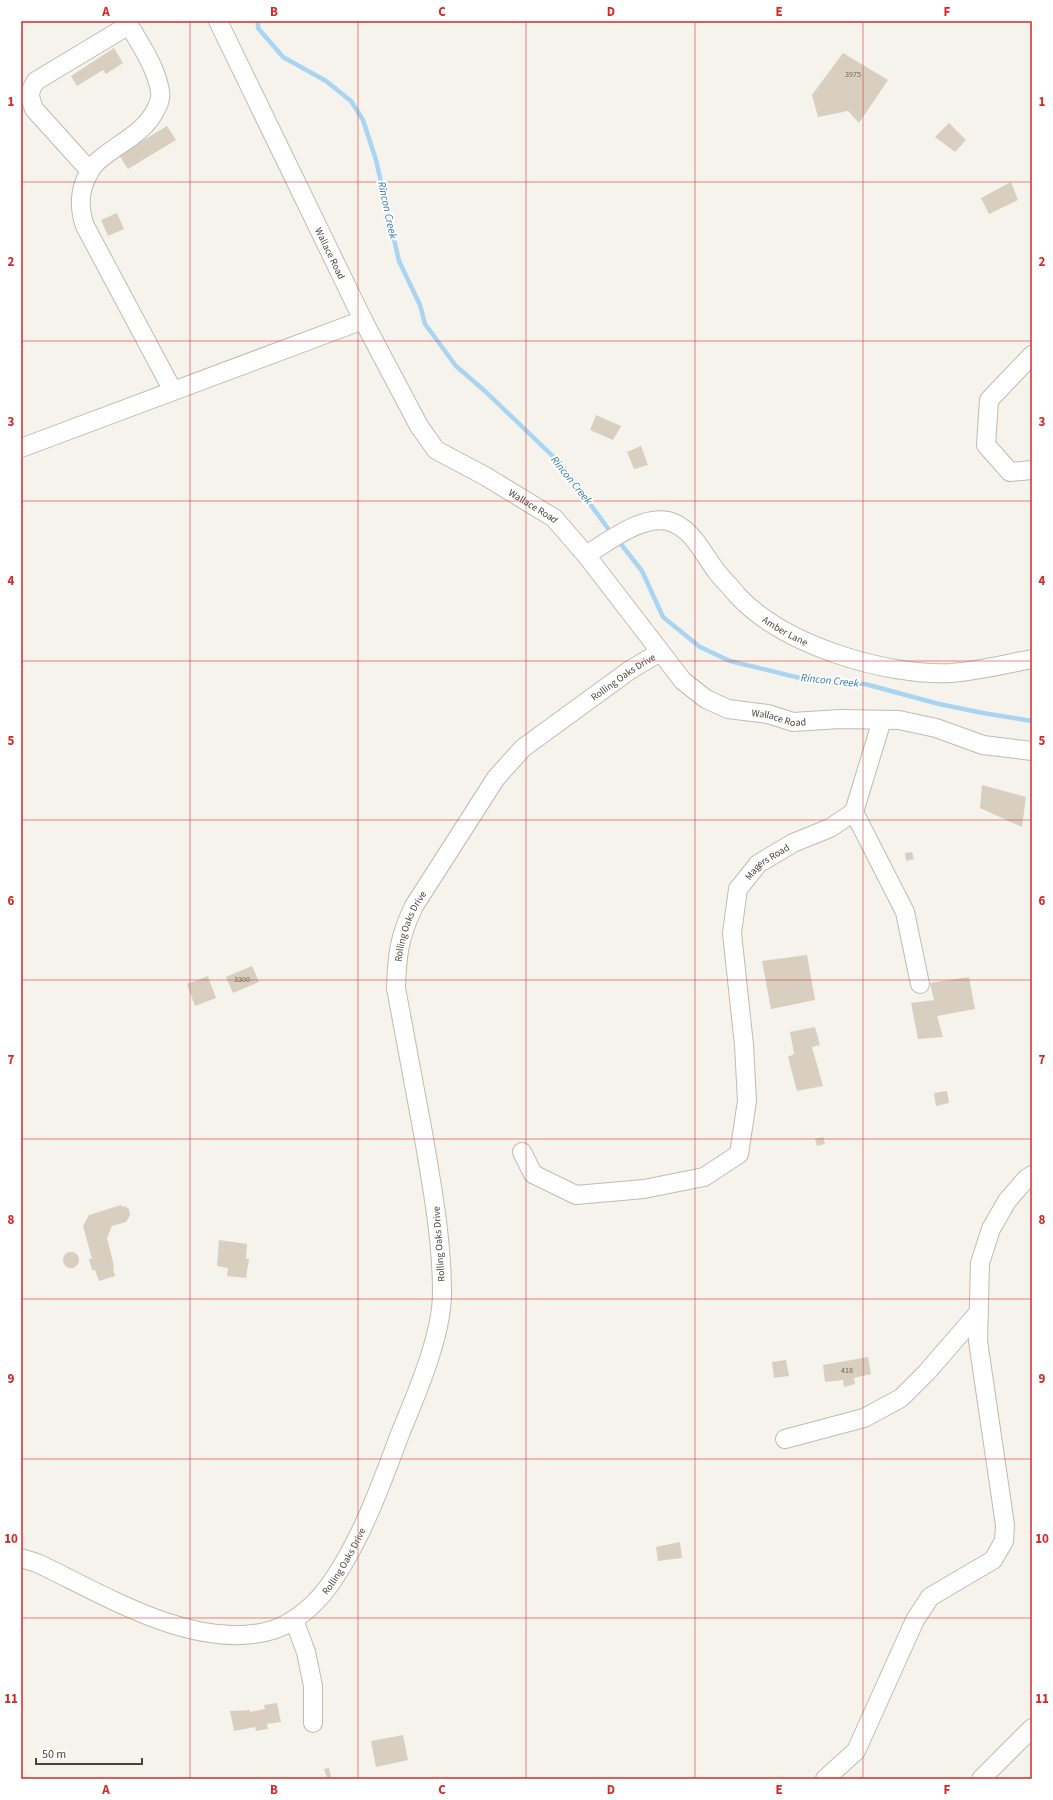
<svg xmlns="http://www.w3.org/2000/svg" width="1053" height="1800" viewBox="0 0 1053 1800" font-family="'Source Sans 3',sans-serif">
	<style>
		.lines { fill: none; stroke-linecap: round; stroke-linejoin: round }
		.stream { stroke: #a9d4f2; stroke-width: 4.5 }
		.building { fill: #d8cfc1 }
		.minor-casing { stroke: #c2bbae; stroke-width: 20 }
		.minor { stroke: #fff; stroke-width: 18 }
		.grid { fill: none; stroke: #d62828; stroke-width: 1; stroke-opacity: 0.55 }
		.labels { text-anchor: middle; stroke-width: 4; stroke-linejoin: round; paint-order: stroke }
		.number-label { font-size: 8px; fill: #6e675b }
		.street-label { font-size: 10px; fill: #4b4439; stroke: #fff }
		.water-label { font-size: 11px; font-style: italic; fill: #2e7ab2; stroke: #fff }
		.neatline { fill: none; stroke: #d62828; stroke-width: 1.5 }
		.grid-label { font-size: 13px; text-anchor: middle; font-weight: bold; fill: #d62828 }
	</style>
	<rect width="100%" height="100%" fill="#f6f3ec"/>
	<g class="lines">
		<g class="stream">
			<polyline points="258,21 258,28 283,57 326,81 351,101 363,120 376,160 399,261 420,305 425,324 456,366 486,392 561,464 612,534"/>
			<polyline points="617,539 642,571 663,617 700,647 730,661 808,680 865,684 939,704 983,713 1032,721"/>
		</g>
	</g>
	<g class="building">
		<polygon points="114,48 123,63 106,74 103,70 77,86 71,76"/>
		<polygon points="843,53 888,80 859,123 848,111 818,117 812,95"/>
		<polygon points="949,123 966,140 955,152 935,137"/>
		<polygon points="167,126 176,140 128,169 119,155"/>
		<polygon points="1011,182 1018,200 989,214 981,198"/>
		<polygon points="117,213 124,229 108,236 101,220"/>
		<polygon points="596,415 621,426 613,440 590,430"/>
		<polygon points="641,446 648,465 634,469 627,452"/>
		<polygon points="982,785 1026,797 1022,827 980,808"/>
		<polygon points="912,852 914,859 906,861 905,853"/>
		<polygon points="807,955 815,1000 771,1009 762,961"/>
		<polygon points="252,966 259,982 233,993 226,977"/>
		<polygon points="208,976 216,998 195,1006 187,984"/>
		<polygon points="969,977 975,1009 937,1016 943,1037 918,1039 911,1003 934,1000 930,983"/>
		<polygon points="815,1027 820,1045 812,1047 823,1086 797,1091 788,1057 794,1054 790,1032"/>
		<polygon points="947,1091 949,1103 936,1106 934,1093"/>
		<polygon points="823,1137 825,1144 817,1146 815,1139"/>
		<polygon points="121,1205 122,1207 124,1206 129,1209 130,1215 126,1222 112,1226 107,1238 113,1262 114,1269 113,1269 115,1276 99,1281 95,1270 92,1270 89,1259 92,1259 83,1226 89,1215"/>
		<polygon points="219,1240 247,1244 246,1259 249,1259 246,1278 227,1276 228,1268 217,1266"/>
		<circle cx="71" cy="1260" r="8"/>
		<polygon points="868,1357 871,1374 854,1378 855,1384 844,1387 843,1380 825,1382 823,1365"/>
		<polygon points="786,1360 789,1376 774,1378 772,1362"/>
		<polygon points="680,1542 682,1558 658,1561 656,1547"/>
		<polygon points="277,1703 281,1722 267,1724 268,1729 256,1731 255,1727 234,1731 230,1711 250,1710 250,1712 265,1709 264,1705"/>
		<polygon points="403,1735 408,1760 376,1767 371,1741"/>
		<polygon points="329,1768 331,1777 327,1778 324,1769"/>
	</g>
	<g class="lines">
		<defs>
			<g id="minor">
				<path id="s1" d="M218 21 363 320 419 426 436 450 485 476 554 518 586 555 683 681 706 699 728 709 768 714 793 722 840 719 899 720 936 728 983 745 1032 751"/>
				<path d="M90 171 34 109C29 95 28 93 36 81L129 25C141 46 156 67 160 91 161 97 159 104 156 109 145 133 117 144 98 161 92 166 88 174 85 181 79 195 80 212 85 226L173 391"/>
				<polyline points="1032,355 989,400 986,445 1010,472 1032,470"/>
				<polyline points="21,448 363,320"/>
				<path id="s2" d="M586 555C608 542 641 515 668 521 693 528 702 553 717 572 723 580 731 587 737 595 783 645 885 676 951 673 978 671 1006 664 1032 659"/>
				<polyline points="854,812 905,912 920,984"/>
				<path id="s3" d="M522 1152 533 1174 576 1195 644 1189 704 1177 739 1154 747 1101 744 1045 732 933 738 889 758 864 793 843 830 828 854 812 882 720"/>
				<polyline points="785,1439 864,1418 901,1398 927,1372 979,1312"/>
				<path id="s4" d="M21 1558 37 1563C103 1594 190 1649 265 1632 294 1626 320 1601 335 1577 363 1535 382 1482 400 1434 416 1395 442 1336 442 1293 442 1239 432 1186 423 1133 414 1084 405 1036 396 988 397 955 399 937 414 906L496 778 523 748 630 670 660 652"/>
				<polyline points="294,1620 306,1652 313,1686 313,1723"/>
				<polyline points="825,1779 856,1751 915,1620 930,1597 993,1560 1004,1541 1005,1525 978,1341 980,1263 991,1229 1007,1201 1026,1179 1032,1175"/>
				<polyline points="981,1779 1032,1728"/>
			</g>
		</defs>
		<use href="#minor" class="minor-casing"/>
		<use href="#minor" class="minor"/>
	</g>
	<path class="grid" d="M190 21V1779M358 21V1779M526 21V1779M695 21V1779M863 21V1779M21 182H1032M21 341H1032M21 501H1032M21 661H1032M21 820H1032M21 980H1032M21 1139H1032M21 1299H1032M21 1459H1032M21 1618H1032"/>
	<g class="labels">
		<g class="number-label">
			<text x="853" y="77">3975</text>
			<text x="242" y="982">3300</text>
			<text x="847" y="1373">418</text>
		</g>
		<g class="street-label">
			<text dy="4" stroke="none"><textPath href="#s1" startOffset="258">Wallace Road</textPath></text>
			<text dy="4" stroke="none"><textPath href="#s1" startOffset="594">Wallace Road</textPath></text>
			<text dy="4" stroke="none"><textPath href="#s2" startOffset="254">Amber Lane</textPath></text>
			<text dy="4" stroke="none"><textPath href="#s4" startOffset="1365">Rolling Oaks Drive</textPath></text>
			<text dy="4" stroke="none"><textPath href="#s1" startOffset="931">Wallace Road</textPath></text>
			<text dy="4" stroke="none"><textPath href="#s3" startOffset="551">Magers Road</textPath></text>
			<text dy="4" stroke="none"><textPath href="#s4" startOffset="1029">Rolling Oaks Drive</textPath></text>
			<text transform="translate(438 1244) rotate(-94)" y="4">Rolling Oaks Drive</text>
			<text dy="4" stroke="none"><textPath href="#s4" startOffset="369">Rolling Oaks Drive</textPath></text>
		</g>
		<g class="water-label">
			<text transform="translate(388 210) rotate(78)" y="4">Rincon Creek</text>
			<text transform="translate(572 480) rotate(51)" y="4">Rincon Creek</text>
			<text transform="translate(830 680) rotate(6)" y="4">Rincon Creek</text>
		</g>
	</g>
	<rect width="1053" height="1800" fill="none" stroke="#ffffff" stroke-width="44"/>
	<path d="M36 1758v6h106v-6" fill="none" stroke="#4b4439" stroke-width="2"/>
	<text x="42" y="1758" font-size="12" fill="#4b4439" stroke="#ffffff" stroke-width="3" paint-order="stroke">50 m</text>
	<rect x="22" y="22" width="1009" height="1756" class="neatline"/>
	<g class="grid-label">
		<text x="106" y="16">A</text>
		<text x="274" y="16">B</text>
		<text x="442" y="16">C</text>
		<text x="611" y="16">D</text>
		<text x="779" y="16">E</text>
		<text x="947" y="16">F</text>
		<text x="11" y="106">1</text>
		<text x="1042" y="106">1</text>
		<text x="11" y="266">2</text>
		<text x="1042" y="266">2</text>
		<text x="11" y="426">3</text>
		<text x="1042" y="426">3</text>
		<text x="11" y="585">4</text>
		<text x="1042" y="585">4</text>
		<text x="11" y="745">5</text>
		<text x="1042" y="745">5</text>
		<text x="11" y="905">6</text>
		<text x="1042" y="905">6</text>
		<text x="11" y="1064">7</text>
		<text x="1042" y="1064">7</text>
		<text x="11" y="1224">8</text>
		<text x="1042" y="1224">8</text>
		<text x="11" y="1383">9</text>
		<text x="1042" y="1383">9</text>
		<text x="11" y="1543">10</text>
		<text x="1042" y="1543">10</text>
		<text x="11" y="1703">11</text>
		<text x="1042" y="1703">11</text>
		<text x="106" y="1794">A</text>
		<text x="274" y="1794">B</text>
		<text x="442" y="1794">C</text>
		<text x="611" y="1794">D</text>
		<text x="779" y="1794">E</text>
		<text x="947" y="1794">F</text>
	</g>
</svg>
